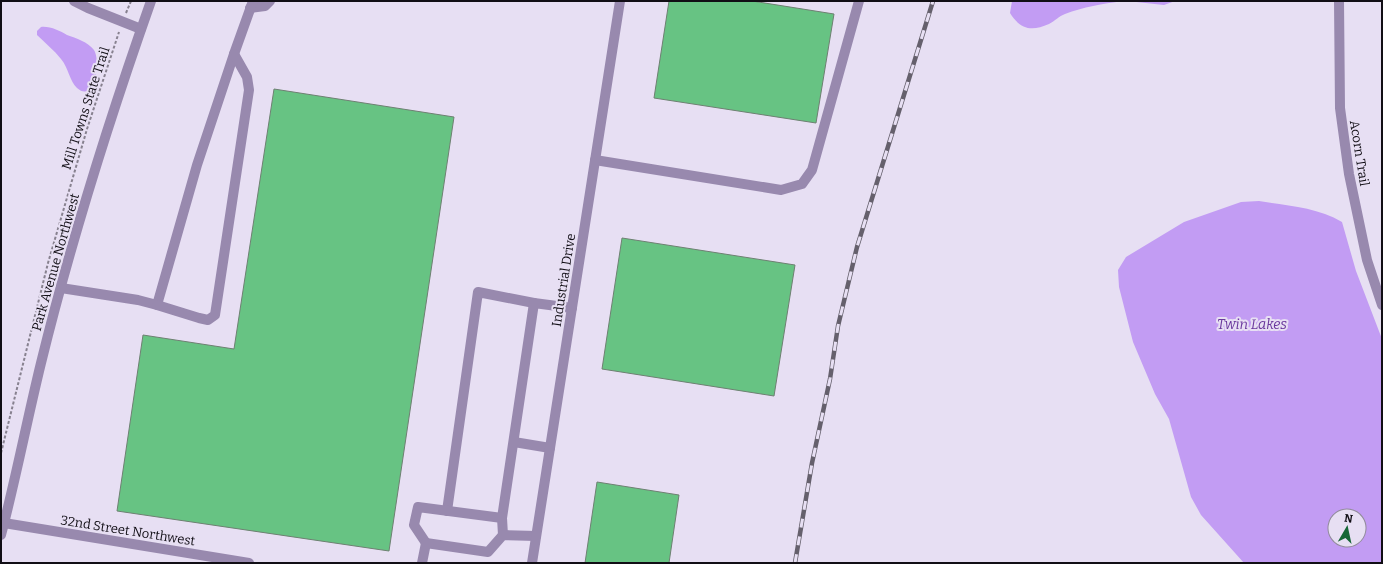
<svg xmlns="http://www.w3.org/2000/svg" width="1383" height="564" viewBox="0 0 1383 564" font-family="Bitter,serif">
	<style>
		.water { fill: #c29cf3; fill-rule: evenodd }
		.building { fill: #67c383; stroke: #6e8072 }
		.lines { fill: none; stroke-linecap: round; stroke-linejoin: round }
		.path { stroke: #87818f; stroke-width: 2; stroke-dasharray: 3 2; stroke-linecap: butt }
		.minor { stroke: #9889ae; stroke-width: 10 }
		.rail-casing { stroke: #65606c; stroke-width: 4.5 }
		.rail { stroke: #e7dff3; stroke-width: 3; stroke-dasharray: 9; stroke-linecap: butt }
		.labels { text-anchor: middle; stroke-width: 4; stroke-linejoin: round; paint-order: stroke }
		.street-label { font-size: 13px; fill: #110e15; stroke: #e7dff3 }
		.water-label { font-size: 14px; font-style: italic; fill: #6a389d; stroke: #e7dff3 }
	</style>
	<rect width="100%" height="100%" fill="#e7dff3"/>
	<g class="water">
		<path d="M1012 1H1122C1103 4 1083 7 1065 14 1059 16 1055 21 1049 24 1031 32 1020 29 1010 13Z"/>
		<polygon points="1127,1 1175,1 1164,5"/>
		<path d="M41 27C50 26 60 31 67 35 76 38 88 42 94 50 101 61 95 104 77 88 70 82 68 67 61 59 54 50 45 43 37 35V31Z"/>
		<path d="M1259 201C1287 206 1317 207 1342 222L1356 271 1382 339V563H1244L1201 515 1191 497 1169 419 1155 394 1133 342 1119 287 1118 270 1126 257 1184 222 1241 202ZM1335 516H1359V540H1335Z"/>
	</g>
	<g class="building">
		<polygon points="669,1 752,1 834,14 816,123 654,98"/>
		<polygon points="274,89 454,117 389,551 117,511 143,335 234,349"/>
		<polygon points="622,238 795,265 774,396 602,369"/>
		<polygon points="597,482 679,495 669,563 585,563"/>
	</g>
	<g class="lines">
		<g class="path">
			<polyline points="126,13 131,1"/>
			<polyline points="1,453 48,263 87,129 119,32"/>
		</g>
		<g class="minor">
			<polyline points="74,1 88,8 141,29"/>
			<polyline points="1339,1 1340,108 1349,174 1367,260 1382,305"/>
			<polyline points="250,8 265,6 270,1"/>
			<polyline points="595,160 781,190 802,184 812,170 859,1"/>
			<polyline points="61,288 138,300 157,305 197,165 234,54 253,1"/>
			<polyline points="157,305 199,318 208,320 215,315 249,90 247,77 234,54"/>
			<polyline points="514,442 550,448"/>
			<polyline points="447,511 478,292 534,303"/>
			<polyline points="502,518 534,303 572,308"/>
			<polyline points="4,523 249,563"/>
			<path d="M1 535C16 478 27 420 41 363 71 241 109 120 151 1"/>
			<polyline points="426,543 414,525 418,507 502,518 503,535"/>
			<polyline points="422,563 426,543 488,552 503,535 536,536"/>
			<polyline points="532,563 620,1"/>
		</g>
		<defs>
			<polyline id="rail" points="795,563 812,463 830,379 838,326 857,247 933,1"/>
		</defs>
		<use href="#rail" class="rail-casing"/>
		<use href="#rail" class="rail"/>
	</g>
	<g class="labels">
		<g class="street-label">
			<text transform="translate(85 108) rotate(-72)" y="5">Mill Towns State Trail</text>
			<text transform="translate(1360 153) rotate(81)" y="5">Acorn Trail</text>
			<text transform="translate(55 262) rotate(-74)" y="5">Park Avenue Northwest</text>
			<text transform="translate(563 280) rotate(-81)" y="5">Industrial Drive</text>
			<text transform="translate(128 530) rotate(9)" y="5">32nd Street Northwest</text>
		</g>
		<g class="water-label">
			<text x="1252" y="329">Twin Lakes</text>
		</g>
	</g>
	<rect width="1383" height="564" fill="none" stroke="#110e15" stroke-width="4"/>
	<g transform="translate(1347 528) rotate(9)"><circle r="19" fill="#e7dff3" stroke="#918b9a"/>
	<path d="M0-3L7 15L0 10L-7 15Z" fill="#156636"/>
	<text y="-6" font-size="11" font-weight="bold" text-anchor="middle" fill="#110e15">N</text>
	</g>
</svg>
